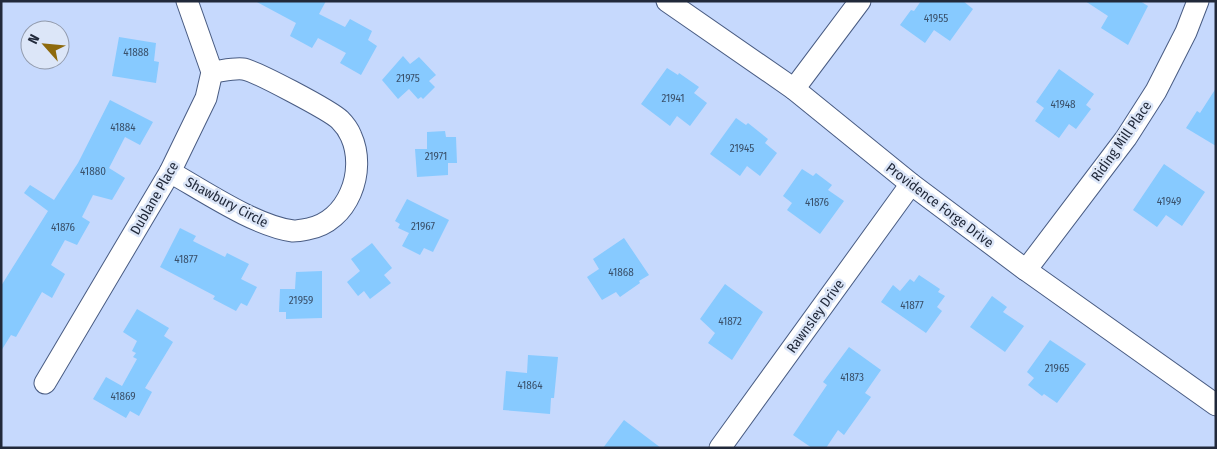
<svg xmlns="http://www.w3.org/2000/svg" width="1217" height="449" viewBox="0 0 1217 449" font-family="'Fira Sans Condensed',sans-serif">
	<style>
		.building { fill: #87caff }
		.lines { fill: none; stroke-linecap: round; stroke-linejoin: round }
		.minor-casing { stroke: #495c83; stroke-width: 23 }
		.minor { stroke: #fff; stroke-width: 21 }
		.labels { text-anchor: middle; stroke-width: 5; stroke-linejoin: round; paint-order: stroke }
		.number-label { font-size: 11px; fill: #3a516b }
		.street-label { font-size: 14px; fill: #21293a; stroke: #dce6f8 }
	</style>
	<rect width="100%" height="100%" fill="#c6d9fd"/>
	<g class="building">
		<polygon points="255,1 326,1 319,14 345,27 350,19 372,31 368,40 377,46 361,75 340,63 346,53 318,38 312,48 290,36 296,23"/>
		<polygon points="921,1 963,1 973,9 950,41 934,30 925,43 900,25 911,10 914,11"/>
		<polygon points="1085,1 1140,1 1148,6 1128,45 1101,28 1108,16"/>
		<polygon points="119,37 156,43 154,61 159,62 156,83 112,76"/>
		<polygon points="403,56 410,64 419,57 436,75 429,81 435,87 423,99 421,97 418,99 409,89 398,99 382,80"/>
		<polygon points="667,68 678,75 679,73 699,87 694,93 707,103 690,126 677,116 670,126 641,104"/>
		<polygon points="1059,69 1094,94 1086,105 1091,109 1076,129 1069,124 1059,138 1035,121 1044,108 1036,102"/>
		<polygon points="1216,88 1216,146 1186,128 1197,111 1200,113"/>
		<polygon points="110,100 153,122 140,145 125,137 109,168 125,178 112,200 93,195 82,217 90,222 77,245 65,240 51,265 65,274 52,298 42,292 16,337 11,335 1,351 1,286 48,211 24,193 30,185 54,200 78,163"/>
		<polygon points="736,118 746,125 748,123 768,139 765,143 777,153 760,176 747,166 740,176 710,154"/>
		<polygon points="445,131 446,137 456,137 457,163 448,163 448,175 417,177 415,149 427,149 427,132"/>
		<polygon points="1164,164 1205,192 1182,226 1166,215 1157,227 1133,210"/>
		<polygon points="802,169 813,176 816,173 832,185 828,190 844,201 820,234 787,210 792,203 783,196"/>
		<polygon points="407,199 449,220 433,252 424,248 420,255 402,246 409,233 398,228 400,224 395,221"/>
		<polygon points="180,228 196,236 193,241 225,257 227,253 249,264 241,279 257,287 247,306 241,303 236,311 213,299 215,296 160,267"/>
		<polygon points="624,238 649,275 639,281 640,283 620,297 616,292 602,300 587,277 599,269 593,259"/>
		<polygon points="372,243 392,268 384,275 391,283 370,299 364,291 358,296 347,282 360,271 351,259"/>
		<polygon points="322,271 322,318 286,319 286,312 279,312 280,289 295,289 296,272"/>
		<polygon points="919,275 940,289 938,292 945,296 937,307 942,311 926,333 881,302 893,285 900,291 910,279 914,282"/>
		<polygon points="725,284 763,312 732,360 708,343 715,333 700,319"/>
		<polygon points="992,296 1007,307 1003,312 1024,326 1005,352 970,327"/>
		<polygon points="137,309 169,328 164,336 173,342 145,388 152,392 139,416 130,411 126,418 93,399 106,377 122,386 137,359 133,357 136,353 132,351 137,341 123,332"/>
		<polygon points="1050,340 1086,364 1057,403 1044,394 1042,396 1028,385 1034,378 1027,372"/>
		<polygon points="849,347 881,370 865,393 871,397 844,435 838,430 826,448 812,448 793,435 827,385 823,382"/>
		<polygon points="528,355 558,357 554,398 551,398 550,414 503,410 506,371 527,373"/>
		<polygon points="624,420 661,448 603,448"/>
	</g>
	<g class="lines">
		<defs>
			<g id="minor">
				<polyline points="667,1 794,89 911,184 1026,270 1216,405"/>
				<polyline points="794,89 860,1"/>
				<path d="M170 172C204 191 255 226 293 231 297 231 303 230 308 229 348 222 367 171 351 136 349 131 344 124 340 120 331 111 254 70 243 69 233 68 222 71 212 72"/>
				<polyline points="1026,270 1126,138 1156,91 1186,32 1198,1"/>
				<polyline points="45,383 170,172 206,98 212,72 187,1"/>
				<polyline points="720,448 911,184"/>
			</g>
		</defs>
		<use href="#minor" class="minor-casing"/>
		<use href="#minor" class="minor"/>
	</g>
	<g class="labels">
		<g class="number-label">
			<text x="936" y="22">41955</text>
			<text x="136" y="56">41888</text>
			<text x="408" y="82">21975</text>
			<text x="673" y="102">21941</text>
			<text x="1063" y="108">41948</text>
			<text x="123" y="131">41884</text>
			<text x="742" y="152">21945</text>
			<text x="436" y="160">21971</text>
			<text x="93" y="175">41880</text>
			<text x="1169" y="205">41949</text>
			<text x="817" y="206">41876</text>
			<text x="423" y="230">21967</text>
			<text x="63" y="231">41876</text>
			<text x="186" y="263">41877</text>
			<text x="621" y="276">41868</text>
			<text x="301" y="304">21959</text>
			<text x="912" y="309">41877</text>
			<text x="730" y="325">41872</text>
			<text x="1057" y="372">21965</text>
			<text x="852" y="381">41873</text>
			<text x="530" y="389">41864</text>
			<text x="123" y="400">41869</text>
		</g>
		<g class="street-label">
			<text transform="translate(1121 141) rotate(-55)" y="5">Riding Mill Place</text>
			<text transform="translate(154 198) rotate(-60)" y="5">Dublane Place</text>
			<text transform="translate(227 202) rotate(28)" y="5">Shawbury Circle</text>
			<text transform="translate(940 205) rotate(37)" y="5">Providence Forge Drive</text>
			<text transform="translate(815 316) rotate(-54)" y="5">Rawnsley Drive</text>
		</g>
	</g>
	<rect width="1217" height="449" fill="none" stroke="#21293a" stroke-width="5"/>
	<g transform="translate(45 45) rotate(297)"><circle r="24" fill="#dce6f8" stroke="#919aac"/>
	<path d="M0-4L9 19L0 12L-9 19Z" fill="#8e6a0d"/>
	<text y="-8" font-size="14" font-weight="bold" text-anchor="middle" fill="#21293a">N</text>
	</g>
</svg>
